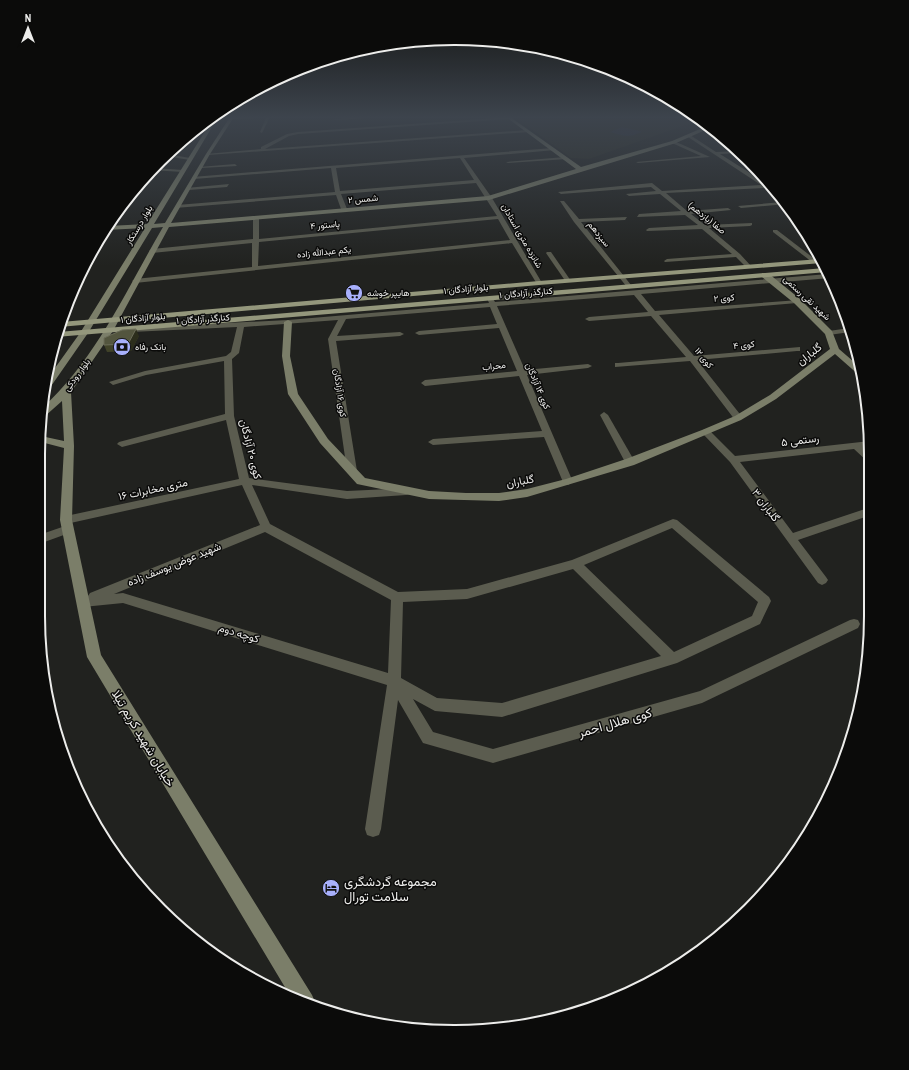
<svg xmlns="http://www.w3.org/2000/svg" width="909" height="1070" viewBox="0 0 909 1070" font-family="'Archivo Narrow',Vazirmatn,sans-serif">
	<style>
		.built { fill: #292a22 }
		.green { fill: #2a2c3f }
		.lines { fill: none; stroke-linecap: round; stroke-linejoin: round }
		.street { fill: #5b5c4f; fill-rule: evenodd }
		.secondary { fill: #7b7e69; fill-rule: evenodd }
		.primary { fill: #94977c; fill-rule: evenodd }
		.wall { fill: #414329 }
		.shaded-wall { fill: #2c2e1c }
		.building { fill: #53553e; stroke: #6c6d59 }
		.labels { text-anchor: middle; stroke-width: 3; stroke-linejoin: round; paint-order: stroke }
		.far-street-label { font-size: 9px; fill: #ededeb; stroke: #0b0b0a }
		.far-poi-label { font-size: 9px; fill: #ededeb; stroke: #0b0b0a; text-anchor: start }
		.street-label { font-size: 11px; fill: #ededeb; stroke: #0b0b0a }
		.near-street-label { font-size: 13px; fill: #ededeb; stroke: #0b0b0a }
		.near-poi-label { font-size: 13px; fill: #ededeb; stroke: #0b0b0a; text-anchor: start }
		.rim { fill: none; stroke: #ededeb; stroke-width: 2 }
	</style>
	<rect width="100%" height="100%" fill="#21221f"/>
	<polygon class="built" points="515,117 696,117 700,120 589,159 571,158"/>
	<path class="green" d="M622 127 640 131 642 132C626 139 622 135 610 132Z"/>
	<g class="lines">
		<g class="street">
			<polygon points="231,117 270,117 262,133 260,132 266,118 230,119"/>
			<polygon points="371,117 386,117 333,120 335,119"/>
			<polygon points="510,117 511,119 298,134 289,136 265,149 528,130 529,132 208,155 206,154 261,149 261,147 287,134 298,132"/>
			<polygon points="205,123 214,124 203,125"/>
			<polygon points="688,135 690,135 716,152 738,151 740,153 720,154 769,185 776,193 765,188 666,193 687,211 728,208 731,210 691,214 705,225 752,223 752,225 750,226 709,228 740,254 751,266 751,268 747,268 736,257 665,262 664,261 667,259 732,254 702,229 647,231 646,230 649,228 698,225 685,215 637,217 639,214 681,211 660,194 629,196 626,194 656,191 651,187 561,194 558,192 652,183 662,191 761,185 688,137"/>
			<polygon points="674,141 710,157 638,163 636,162 701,156 672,143"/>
			<path d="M553 148 555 150 464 158 492 198 542 283 541 284H537L512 243 135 283 132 281 135 279 252 267V243L152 253 149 251 152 249 253 239V218L256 216 259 218V239L497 216 476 183 341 194 347 209 344 211 341 209 336 195 175 208 177 205 335 192 331 168 194 179 192 177ZM460 158 474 180 340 191 336 168ZM498 219 510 240 258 266 259 242Z"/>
			<polygon points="167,154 190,158 192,159 190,160 165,156"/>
			<polygon points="565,157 567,159 508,163 506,162"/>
			<polygon points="235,164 237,166 201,168 199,167"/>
			<polygon points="153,168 183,170 185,171 183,172 151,170"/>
			<polygon points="229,184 227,187 189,190 186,188"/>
			<polygon points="560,201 564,201 579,219 627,217 625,220 581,222 631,285 631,287 627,287 574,222"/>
			<polygon points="783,202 786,204 741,208 738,206"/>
			<polygon points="773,230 777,230 816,260 816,262 812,262 773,232"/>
			<polygon points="547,252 551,252 571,281 570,282 566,282 546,253"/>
			<path d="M828 274 830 278 641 294 655 311 799 300V302L797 303 659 315 694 356 800 347V351H797L697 360 743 418 738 421 735 420 690 361 615 367V363H618L686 357 651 316 589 321 585 319 589 317 648 312 634 295 497 306 525 370 588 364 592 366 588 368 527 375 573 482 568 485 563 482 544 437 433 445 428 442 433 439 542 431 519 376 425 386 421 383 425 380 517 371 499 328 419 335 415 333 419 331 497 324 490 307 346 319 337 336 400 332 404 334 400 336 336 341 357 471 352 474 347 471 328 339 338 320 244 327 239 353 232 359 234 416 249 478 347 491 410 488 411 491 410 494 406 495 347 499 252 485 270 524 398 592 467 589 572 560 673 519 677 520 769 597 771 601 760 624 677 663 502 717 435 711 413 699 433 732 493 749 700 691 850 620 854 619 858 620 860 624 858 628 702 703 493 763 423 743 398 700 381 829 379 835 373 837 367 835 365 829 387 685 123 603 83 607 79 606 77 602 79 598 88 596 90 593 260 525 242 485 66 524 62 523 61 520 62 517 66 516 239 479 226 420 122 447 117 444 119 442 225 414 224 361 146 375 113 385 109 382 145 371 226 356 231 352 237 327 131 332 127 330 128 328 288 320 489 303 487 298 490 296 492 297 495 302ZM672 528 758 602 752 616 674 652 584 565ZM265 532 391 600 388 673 123 593 114 594ZM573 569 661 656 502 703 437 698 401 678 403 602 467 599Z"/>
			<polygon points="849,328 850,332 829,335 825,333 829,331"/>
			<polygon points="604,412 608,415 635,462 633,464 627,464 625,462 600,415"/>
			<polygon points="706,429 709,430 735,456 870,441 870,447 864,448 871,454 871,463 868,462 854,449 740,462 793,533 871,507 871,515 798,540 826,577 828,580 826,583 822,585 818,583 730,462 703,434 703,430"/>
			<polygon points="68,525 73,529 72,532 39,544 39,535"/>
		</g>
		<g class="secondary">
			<path d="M214 117H218L154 224 165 223 206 154 230 117H234L210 154 171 223 488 196 576 169 506 117H510L581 167 672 141 707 126 710 128 676 143 489 200 169 227 113 331 71 392 74 446 72 520 101 655 312 995 315 1002 314 1006 289 994 87 657 60 520 64 448 41 442V436L64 441 62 401 44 417 41 418V409C96 360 126 290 163 227L152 228 88 333 47 392 43 393 45 382 80 333 145 228 106 230 108 226 147 224Z"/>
			<polygon points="762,273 768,273 800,299 832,331 839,349 861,368 863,377 860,376 835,354 776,399 741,420 634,465 527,497 499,501 429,499 357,484 320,443 288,394 282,356 284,322 288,320 292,322 290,356 298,394 328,439 365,478 429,491 466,493 499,493 527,489 566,479 626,459 702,430 735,416 770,395 830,349 825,334 794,303 762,277"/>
		</g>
		<g class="primary">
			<polygon points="820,259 822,263 539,285 59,327 61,322 539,281"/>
			<polygon points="825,268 827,272 56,337 58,332"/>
		</g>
	</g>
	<polygon class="wall" points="139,336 131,351 107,352 104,345"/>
	<polygon class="shaded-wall" points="136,329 139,336 131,351 128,344"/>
	<polygon class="building" points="136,329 128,344 104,345 104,338 122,330"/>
	<linearGradient id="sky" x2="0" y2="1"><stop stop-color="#121311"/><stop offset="0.44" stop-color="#3d444d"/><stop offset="1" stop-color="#3d444d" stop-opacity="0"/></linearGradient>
	<rect width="909" height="266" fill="url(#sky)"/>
	<defs>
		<symbol id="supermarket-disc" viewBox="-11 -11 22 22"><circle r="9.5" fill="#a8b0fc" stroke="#0b0b0a"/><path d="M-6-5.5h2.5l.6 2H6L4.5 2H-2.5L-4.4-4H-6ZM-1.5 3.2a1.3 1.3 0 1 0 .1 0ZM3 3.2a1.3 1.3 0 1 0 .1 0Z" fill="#111"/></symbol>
		<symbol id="bank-disc" viewBox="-11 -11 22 22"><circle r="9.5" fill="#a8b0fc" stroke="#0b0b0a"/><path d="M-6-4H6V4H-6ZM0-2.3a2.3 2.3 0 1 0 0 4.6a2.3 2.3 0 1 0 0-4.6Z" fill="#111"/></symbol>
		<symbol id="hotel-disc" viewBox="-11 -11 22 22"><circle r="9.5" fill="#a8b0fc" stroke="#0b0b0a"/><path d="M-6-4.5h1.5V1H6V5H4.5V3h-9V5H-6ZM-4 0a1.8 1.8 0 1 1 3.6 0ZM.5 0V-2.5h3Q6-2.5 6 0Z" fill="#111"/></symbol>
	</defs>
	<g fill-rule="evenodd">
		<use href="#supermarket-disc" x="344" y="283" width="20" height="20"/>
		<use href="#bank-disc" x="112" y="337" width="20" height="20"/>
		<use href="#hotel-disc" x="321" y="878" width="20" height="20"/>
	</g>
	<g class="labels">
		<g class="far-street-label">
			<text transform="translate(363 199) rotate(-5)" y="3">شمس ۲</text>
			<text transform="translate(707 218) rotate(39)" y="3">صفا (یازدهم)</text>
			<text transform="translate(139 225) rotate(-59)" y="3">بلوار درستکار</text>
			<text transform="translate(325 225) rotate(-5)" y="3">پاستور ۴</text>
			<text transform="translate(599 234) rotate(51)" y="3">سیزدهم</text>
			<text transform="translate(522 236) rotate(60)" y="3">شانزده متری استادان</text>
			<text transform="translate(324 252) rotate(-6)" y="3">یکم عبدالله زاده</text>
			<text transform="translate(466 289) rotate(-5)" y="3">بلوار آزادگان ۱</text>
			<text transform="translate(526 293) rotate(-5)" y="3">کنارگذر آزادگان ۱</text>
			<text transform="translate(724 298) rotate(-4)" y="3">کوی ۲</text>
			<text transform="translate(807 298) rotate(43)" y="3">شهید نقی رستمی</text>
			<text transform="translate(143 318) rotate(-5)" y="3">بلوار آزادگان ۱</text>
			<text transform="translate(203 319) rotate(-4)" y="3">کنارگذر آزادگان ۱</text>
			<text transform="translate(744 345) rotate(-6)" y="3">کوی ۴</text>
			<text transform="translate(704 358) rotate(51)" y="3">کوی ۱۲</text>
			<text transform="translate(494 366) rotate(-6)" y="3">محراب</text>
			<text transform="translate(77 375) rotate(-54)" y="3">بلوار رودکی</text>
			<text transform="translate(538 386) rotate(67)" y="3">کوی ۱۴ آزادگان</text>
			<text transform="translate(340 393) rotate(82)" y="3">کوی ۱۶ آزادگان</text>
		</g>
		<g class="far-poi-label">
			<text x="367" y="296">هایپر خوشه</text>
			<text x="135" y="350">بانک رفاه</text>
		</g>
		<g class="street-label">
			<text transform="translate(809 354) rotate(-38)" y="4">گلباران</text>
			<text transform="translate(800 440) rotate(-7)" y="4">رستمی ۵</text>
			<text transform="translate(251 449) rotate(76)" y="4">کوی ۲۰ آزادگان</text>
			<text transform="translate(520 481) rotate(-11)" y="4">گلباران</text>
			<text transform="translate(153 489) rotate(-12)" y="4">۱۶ متری مخابرات</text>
			<text transform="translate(766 505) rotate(53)" y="4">گلباران ۳</text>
			<text transform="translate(174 564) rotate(-22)" y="4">شهید عوض یوسف زاده</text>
			<text transform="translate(239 633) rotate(17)" y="4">کوچه دوم</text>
		</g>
		<g class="near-street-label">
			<text transform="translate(615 722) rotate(-16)" y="5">کوی هلال احمر</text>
			<text transform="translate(144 738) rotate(59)" y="5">خیابان شهید کریم تیلا</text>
		</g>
		<g class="near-poi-label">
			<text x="344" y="886">مجموعه گردشگری<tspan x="344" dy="15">سلامت تورال</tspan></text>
		</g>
	</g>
	<path d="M0 0H909V1070H0ZM454 45H455A409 409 0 0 1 864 454V616A409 409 0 0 1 455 1025H454A409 409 0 0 1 45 616V454A409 409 0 0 1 454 45Z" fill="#0b0b0a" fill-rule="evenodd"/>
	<path class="rim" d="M454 45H455A409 409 0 0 1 864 454V616A409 409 0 0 1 455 1025H454A409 409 0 0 1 45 616V454A409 409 0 0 1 454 45Z"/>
	<g transform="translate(28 28)" stroke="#0b0b0a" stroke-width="3" paint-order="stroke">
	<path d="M0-3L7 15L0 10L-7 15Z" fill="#ededeb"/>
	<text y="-6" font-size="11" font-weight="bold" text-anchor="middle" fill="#ededeb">N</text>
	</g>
</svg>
